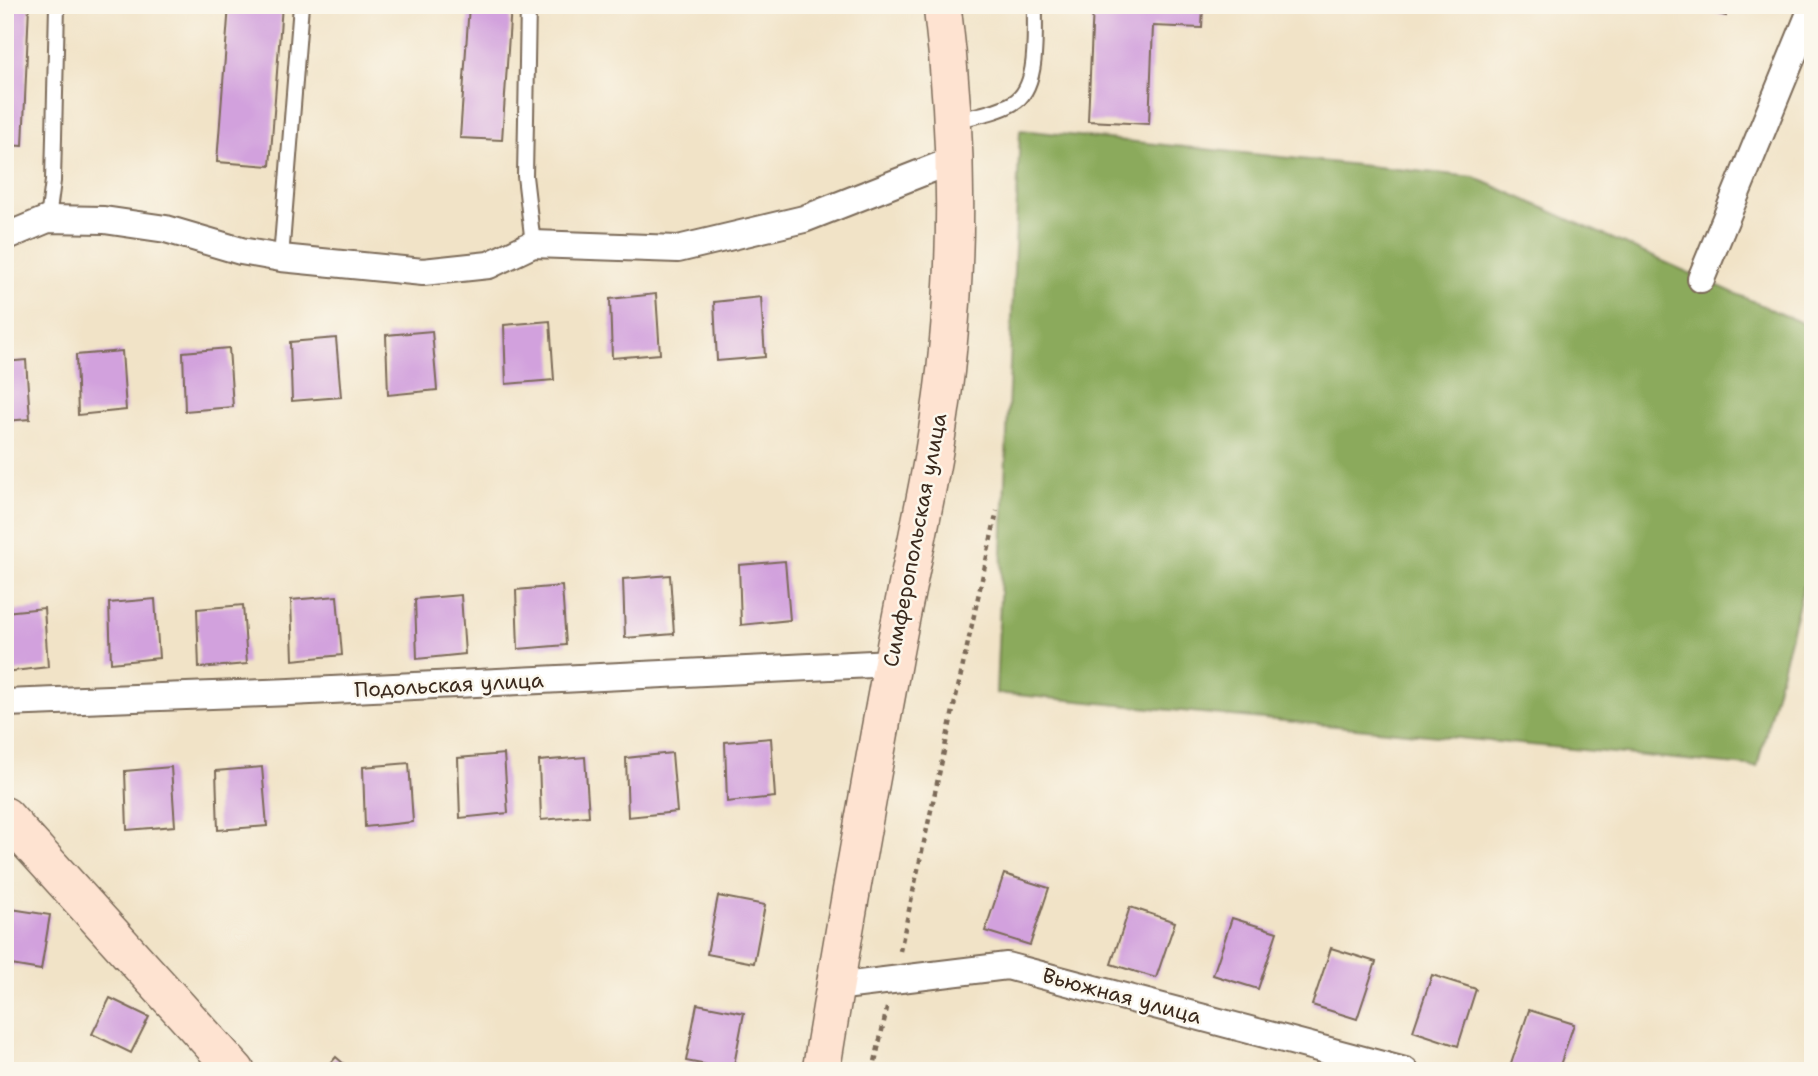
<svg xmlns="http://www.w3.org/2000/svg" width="1818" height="1076" viewBox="0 0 1818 1076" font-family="'Shantell Sans',sans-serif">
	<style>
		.forest { fill: #8baa5c; stroke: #636a3d; stroke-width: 2 }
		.building { fill: #d2a1dd }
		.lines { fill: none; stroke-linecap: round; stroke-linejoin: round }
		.lane-casing { stroke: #7b6b59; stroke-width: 18 }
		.street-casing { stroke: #7b6b59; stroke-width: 30 }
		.secondary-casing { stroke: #7b6b59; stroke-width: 40 }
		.path { stroke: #7b6b59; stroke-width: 4.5; stroke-dasharray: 5 5; stroke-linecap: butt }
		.lane { stroke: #fff; stroke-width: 14 }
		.street { stroke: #fff; stroke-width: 26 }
		.secondary { stroke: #fee3d1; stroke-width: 37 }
		.labels { text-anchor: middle; stroke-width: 5; stroke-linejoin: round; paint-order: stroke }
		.street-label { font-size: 21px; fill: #3b2a1e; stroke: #fbf7ec }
	</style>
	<rect width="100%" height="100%" fill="#fbf7ec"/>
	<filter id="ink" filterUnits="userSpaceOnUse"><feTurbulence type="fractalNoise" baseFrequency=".0143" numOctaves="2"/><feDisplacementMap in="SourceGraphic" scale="14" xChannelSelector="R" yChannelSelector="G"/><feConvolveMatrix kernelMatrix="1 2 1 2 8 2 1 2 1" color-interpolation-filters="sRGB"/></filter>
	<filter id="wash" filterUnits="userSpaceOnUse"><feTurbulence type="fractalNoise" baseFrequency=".00686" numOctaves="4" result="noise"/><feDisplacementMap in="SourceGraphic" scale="28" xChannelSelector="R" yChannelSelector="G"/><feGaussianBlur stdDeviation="1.57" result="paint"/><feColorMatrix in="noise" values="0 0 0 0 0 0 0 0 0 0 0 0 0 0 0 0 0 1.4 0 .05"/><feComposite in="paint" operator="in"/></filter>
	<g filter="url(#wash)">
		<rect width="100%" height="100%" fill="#f1e3c7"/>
		<polygon class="forest" points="1020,130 1474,177 1813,328 1813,549 1757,767 996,693"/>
		<g id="blocks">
			<g class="building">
				<polygon points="5,5 29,5 23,146 5,145"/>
				<polygon points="229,5 282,5 270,166 217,162"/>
				<polygon points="469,5 511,5 502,140 460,138"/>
				<polygon points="1093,5 1203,5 1202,28 1153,26 1149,124 1088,121"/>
				<polygon points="1683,5 1728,5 1726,16"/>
				<polygon points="656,294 660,354 612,358 610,299"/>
				<polygon points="761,297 765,357 717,361 714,302"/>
				<polygon points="550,321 554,380 506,384 504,325"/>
				<polygon points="432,331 437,390 388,395 386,335"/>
				<polygon points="336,338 341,397 292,401 290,342"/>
				<polygon points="229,348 233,407 185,411 183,352"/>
				<polygon points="122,351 126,410 78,415 76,355"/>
				<polygon points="26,360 30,419 5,421 5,362"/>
				<polygon points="785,561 790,620 741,625 739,565"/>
				<polygon points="670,575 674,634 625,638 623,579"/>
				<polygon points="562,586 566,645 518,649 516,590"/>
				<polygon points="461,595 465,654 417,659 415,599"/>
				<polygon points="337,596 342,655 293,660 291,600"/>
				<polygon points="155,599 159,658 111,663 109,603"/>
				<polygon points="243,605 247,664 199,668 197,609"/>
				<polygon points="44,608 48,667 5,672 5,612"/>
				<polygon points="771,738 775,797 727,802 725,742"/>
				<polygon points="672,753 677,812 628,817 626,758"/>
				<polygon points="504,754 508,813 460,818 458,758"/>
				<polygon points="585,757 589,816 541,820 539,761"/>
				<polygon points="409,763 413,822 365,827 363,767"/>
				<polygon points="171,767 175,826 127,830 125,771"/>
				<polygon points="262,767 267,826 218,830 216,771"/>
				<polygon points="1004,874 1049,888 1030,945 985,931"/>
				<polygon points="718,896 765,905 754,963 707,954"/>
				<polygon points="1130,907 1175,922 1156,978 1111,964"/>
				<polygon points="5,908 50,915 41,970 5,964"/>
				<polygon points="1232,918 1277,932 1258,989 1213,975"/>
				<polygon points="1331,948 1376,962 1357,1019 1312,1005"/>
				<polygon points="1432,975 1476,989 1458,1046 1413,1031"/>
				<polygon points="110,998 149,1017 131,1053 92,1034"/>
				<polygon points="697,1004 744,1013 733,1070 686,1061"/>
				<polygon points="1529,1010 1574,1024 1558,1071 1523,1071 1510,1067"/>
				<polygon points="336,1057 352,1071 324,1071"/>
			</g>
		</g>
	</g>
	<g filter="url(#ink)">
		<use href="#blocks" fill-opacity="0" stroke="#7b6b59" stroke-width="2"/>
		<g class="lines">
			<defs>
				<g id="lane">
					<polyline points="528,5 525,176 533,244"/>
					<path d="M954 121C972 116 996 113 1013 103 1040 88 1034 33 1035 5"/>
					<polyline points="48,219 53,181 57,5"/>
					<polyline points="281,258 301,5"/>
				</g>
				<g id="street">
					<polyline points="5,237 48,219 104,220 166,229 241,251 281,258 423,272 489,265 533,244 678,249 804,219 954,160"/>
					<polyline points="1701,279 1813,6"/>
					<polyline points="5,703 290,692 892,663"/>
					<polyline points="835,987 1007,966 1405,1071"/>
				</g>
				<g id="secondary">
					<polyline points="5,816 236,1071"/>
					<path d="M821 1071C843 935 867 800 892 665 911 559 939 453 948 346 959 232 956 118 942 5"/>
				</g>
			</defs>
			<use href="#lane" class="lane-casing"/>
			<use href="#street" class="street-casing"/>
			<use href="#secondary" class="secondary-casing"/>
			<g class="path">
				<polyline points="900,951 997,511"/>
				<polyline points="873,1071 887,1008"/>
			</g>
			<use href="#lane" class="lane"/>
			<use href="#street" class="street"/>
			<use href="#secondary" class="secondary"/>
		</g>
	</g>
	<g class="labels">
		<g class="street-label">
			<text transform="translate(915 540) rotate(-79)" y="7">Симферопольская улица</text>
			<text transform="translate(449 685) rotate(-3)" y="7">Подольская улица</text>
			<text transform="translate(1122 996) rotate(15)" y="7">Вьюжная улица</text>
		</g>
	</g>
	<rect width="1818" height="1076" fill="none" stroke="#fbf7ec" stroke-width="28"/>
</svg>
